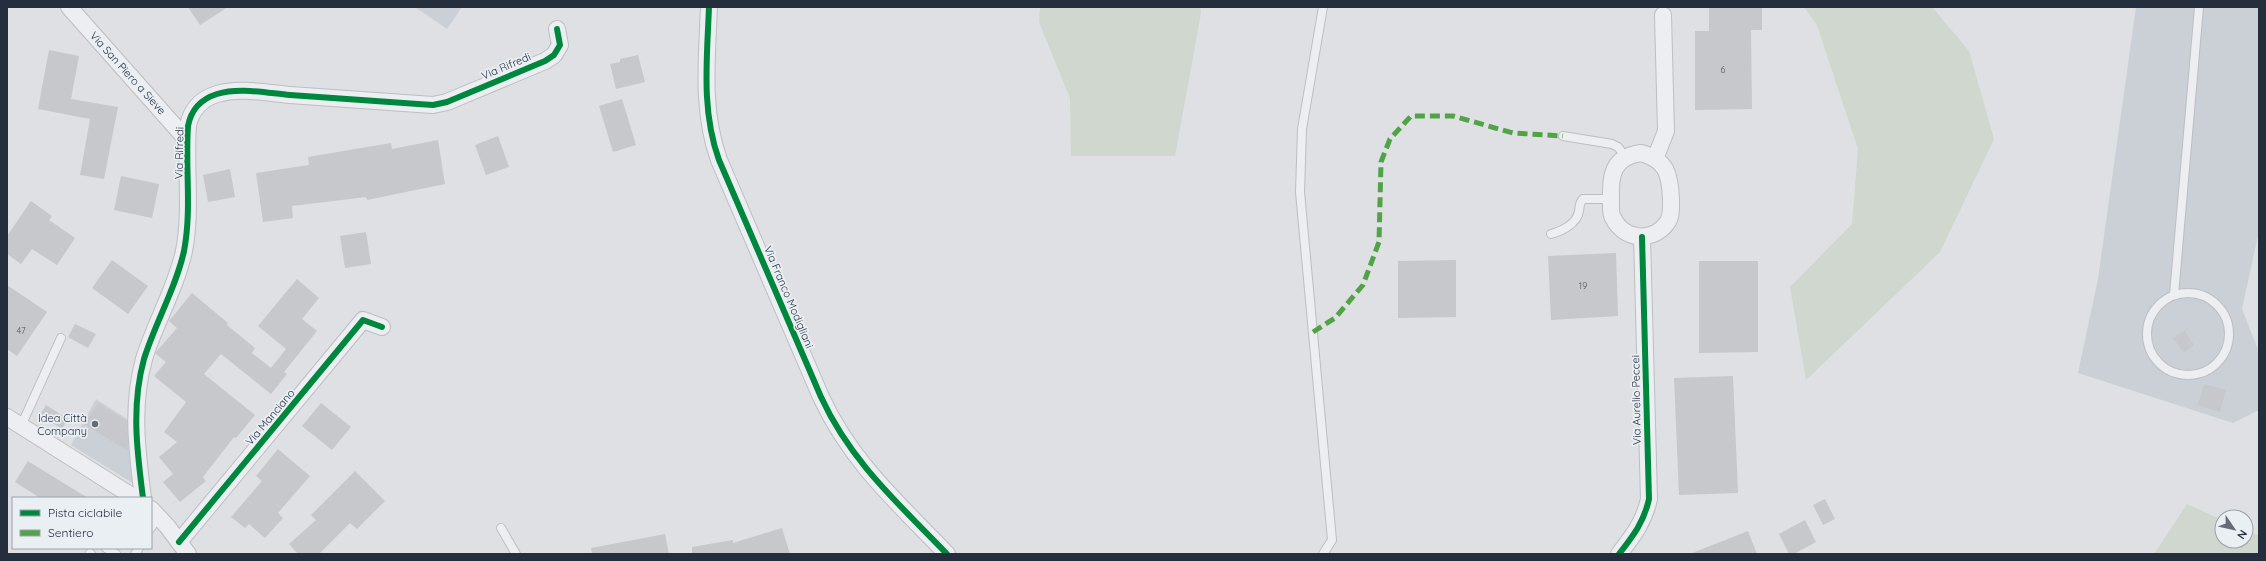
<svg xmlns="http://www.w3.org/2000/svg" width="2266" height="561" viewBox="0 0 2266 561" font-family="Quicksand,sans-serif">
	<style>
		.built { fill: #cbd0d7 }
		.green { fill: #cfd7ce }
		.building { fill: #c6c8cb }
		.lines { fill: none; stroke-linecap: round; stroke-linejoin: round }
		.lane-casing { stroke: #bcbec1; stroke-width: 10 }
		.street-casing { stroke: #bcbec1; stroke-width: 18 }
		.lane { stroke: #edeef1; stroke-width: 8 }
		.street { stroke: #edeef1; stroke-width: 16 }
		.quiet { stroke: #50a446; stroke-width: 5; stroke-dasharray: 10 5; stroke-linecap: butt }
		.cycleway-casing { stroke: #eaeff4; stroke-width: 8 }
		.cycleway { stroke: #00873e; stroke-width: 6 }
		.poi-dot { fill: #666c77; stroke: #eaeff4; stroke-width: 1.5 }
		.labels { text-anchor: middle; stroke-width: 3.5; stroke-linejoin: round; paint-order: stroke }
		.number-label { font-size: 9px; fill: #4e5561 }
		.street-label { font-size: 11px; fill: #252e3d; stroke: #eaeff4 }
		.poi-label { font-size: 11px; fill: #252e3d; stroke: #eaeff4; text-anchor: end }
	</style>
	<rect width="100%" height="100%" fill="#dee0e3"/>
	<g class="built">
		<polygon points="415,7 462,7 447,29"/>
		<polygon points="2136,7 2259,7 2259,231 2242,309 2259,352 2259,410 2233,423 2078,373 2098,279"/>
		<polygon points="96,399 132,422 139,487 71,445"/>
	</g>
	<g class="green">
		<polygon points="1040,7 1200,7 1201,13 1175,156 1071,156 1070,98 1039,22"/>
		<polygon points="1804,7 1932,7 1969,51 1994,139 1940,252 1806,380 1790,287 1852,224 1858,149 1817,25"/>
		<polygon points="2187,504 2222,520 2222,541 2246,541 2246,530 2259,536 2259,554 2154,554"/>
	</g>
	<g class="building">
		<polygon points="188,7 228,7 200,25"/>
		<polygon points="1709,7 1762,7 1762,30 1751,30 1752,109 1695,110 1695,31 1709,31"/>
		<polygon points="49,50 79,56 71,99 118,107 104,179 80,175 90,119 38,109"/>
		<polygon points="638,55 645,82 616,89 610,64 620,62 620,59"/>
		<polygon points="622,99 636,145 613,152 599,106"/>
		<polygon points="498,136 509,167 486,175 475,145"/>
		<polygon points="438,140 445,184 367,200 366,197 292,206 293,218 263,222 256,173 309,165 308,157 391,143 392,149"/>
		<polygon points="230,169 235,197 208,202 203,175"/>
		<polygon points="121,176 159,184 152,218 114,210"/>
		<polygon points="31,201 52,216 49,220 75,238 57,265 32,249 21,264 7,254 7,236"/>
		<polygon points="366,232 371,264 345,268 340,236"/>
		<polygon points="1616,253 1618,316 1551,320 1548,256"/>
		<polygon points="112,260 148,286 128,314 92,288"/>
		<polygon points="1456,260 1456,317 1398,318 1398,261"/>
		<polygon points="1699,261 1758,261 1758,352 1699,353"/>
		<polygon points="297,279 319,298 302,319 317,331 284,372 287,374 271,394 221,354 204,374 255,415 236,438 234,437 203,477 206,481 180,502 163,482 173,474 159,457 177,442 164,432 186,402 154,376 166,362 156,354 156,352 177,328 169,321 192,293 228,323 227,325 255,348 252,353 271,368 286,349 258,326"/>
		<polygon points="7,285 47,312 17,356 7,349"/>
		<polygon points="75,324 96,334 88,348 68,337"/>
		<polygon points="2184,330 2194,345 2184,353 2173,338"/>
		<polygon points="1733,376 1738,493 1679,495 1674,378"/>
		<polygon points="2204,384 2226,390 2220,412 2198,405"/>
		<polygon points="98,403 127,421 128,451 84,424"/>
		<polygon points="321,403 351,427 332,450 302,426"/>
		<polygon points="46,405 68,419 62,429 40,415"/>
		<polygon points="278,449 310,476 278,513 283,518 265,538 249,524 245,528 231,517 262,481 256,476"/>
		<polygon points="28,461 65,484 88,498 40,498 15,482"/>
		<polygon points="355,471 385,501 357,529 350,523 319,554 298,554 289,544 316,520 311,515"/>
		<polygon points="1825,499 1835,519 1823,525 1813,505"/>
		<polygon points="1805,520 1816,542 1794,554 1789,554 1779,534"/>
		<polygon points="782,528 790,554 692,554 692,547 733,540 733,543"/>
		<polygon points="1748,531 1757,554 1693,554 1692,553"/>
		<polygon points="665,534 669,554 592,554 591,548"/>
	</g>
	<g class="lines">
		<defs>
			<g id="lane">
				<polyline points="1323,7 1302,129 1300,192 1332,540 1323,554"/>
				<polyline points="1563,136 1612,144 1618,147 1626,158"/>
				<path d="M1551 234C1562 231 1577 224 1579 211 1580 206 1579 203 1583 199H1611"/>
				<circle cx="2188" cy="334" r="41"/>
				<polyline points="2174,295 2199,7"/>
				<polyline points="21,426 61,338"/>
				<polyline points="151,528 158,516"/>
				<polyline points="501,528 516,554"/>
				<polyline points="106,548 116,554"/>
				<polyline points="90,553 91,554"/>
				<polyline points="135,554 139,548"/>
			</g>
			<g id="street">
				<polyline points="69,7 187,140"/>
				<path d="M709 7C707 59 701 110 719 160L821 397C851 462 898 503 947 554"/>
				<path d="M1641 153C1667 160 1670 175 1671 199 1671 207 1672 216 1667 223 1652 243 1624 240 1613 218 1610 213 1611 205 1611 200 1610 176 1612 157 1641 153Z"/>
				<polyline points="1655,159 1666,131 1663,15"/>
				<polyline points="7,417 135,498"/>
				<path d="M143 498C137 451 131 406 144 359 155 323 176 288 184 251 192 209 185 168 188 126 191 110 201 99 217 94 239 87 267 93 290 95 333 98 375 101 418 104L433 105 447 102 545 61 554 55 560 45 557 29"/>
				<polyline points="151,509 167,526 188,554"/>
				<polyline points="179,542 363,320 382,327"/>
				<path d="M1619 554C1633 536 1644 522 1649 499L1642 237"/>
			</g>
		</defs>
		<use href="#lane" class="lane-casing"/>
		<use href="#street" class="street-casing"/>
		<use href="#lane" class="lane"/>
		<use href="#street" class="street"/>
		<polyline class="quiet" points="1313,332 1335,318 1363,285 1379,242 1381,162 1390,139 1411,116 1453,116 1513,133 1563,136"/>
		<defs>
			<g id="cycleway">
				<path d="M709 7C707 59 701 110 719 160L821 397C851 462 898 503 947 554"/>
				<path d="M143 498C137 451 131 406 144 359 155 323 176 288 184 251 192 209 185 168 188 126 191 110 201 99 217 94 239 87 267 93 290 95 333 98 375 101 418 104L433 105 447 102 545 61 554 55 560 45 557 29"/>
				<polyline points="179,542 363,320 382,327"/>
				<path d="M1619 554C1633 536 1644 522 1649 499L1642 237"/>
			</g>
		</defs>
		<use href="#cycleway" class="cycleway-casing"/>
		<use href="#cycleway" class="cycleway"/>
	</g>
	<circle class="poi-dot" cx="95" cy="424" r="4"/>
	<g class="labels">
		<g class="number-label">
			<text x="1723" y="73">6</text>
			<text x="1583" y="289">19</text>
			<text x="21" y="334">47</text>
		</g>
		<g class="street-label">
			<text transform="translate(506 66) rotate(-23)" y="4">Via Rifredi</text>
			<text transform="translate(128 73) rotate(48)" y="4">Via San Piero a Sieve</text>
			<text transform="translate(179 153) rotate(-89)" y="4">Via Rifredi</text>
			<text transform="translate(789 297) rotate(67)" y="4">Via Franco Modigliani</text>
			<text transform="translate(1636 400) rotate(-91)" y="4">Via Aurelio Peccei</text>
			<text transform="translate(270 417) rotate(-50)" y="4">Via Manciano</text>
		</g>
		<g class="poi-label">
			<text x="87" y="422">Idea Città<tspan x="87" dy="13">Company</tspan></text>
		</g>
	</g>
	<rect width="2266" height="561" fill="none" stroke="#252e3d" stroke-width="16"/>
	<rect x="12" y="497" width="140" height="52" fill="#eaeff4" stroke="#9ba2ab"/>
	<rect x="20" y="510" width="20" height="6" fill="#00873e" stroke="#9ba2ab"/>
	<text x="48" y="517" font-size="12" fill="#252e3d">Pista ciclabile</text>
	<rect x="20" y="530" width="20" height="6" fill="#50a446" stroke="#9ba2ab"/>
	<text x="48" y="537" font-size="12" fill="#252e3d">Sentiero</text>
	<g transform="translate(2234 529) rotate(124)"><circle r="19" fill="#eaeff4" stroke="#9ba2ab"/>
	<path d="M0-3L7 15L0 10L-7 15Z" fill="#666c77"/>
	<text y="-6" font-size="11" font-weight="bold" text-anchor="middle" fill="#252e3d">N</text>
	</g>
</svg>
